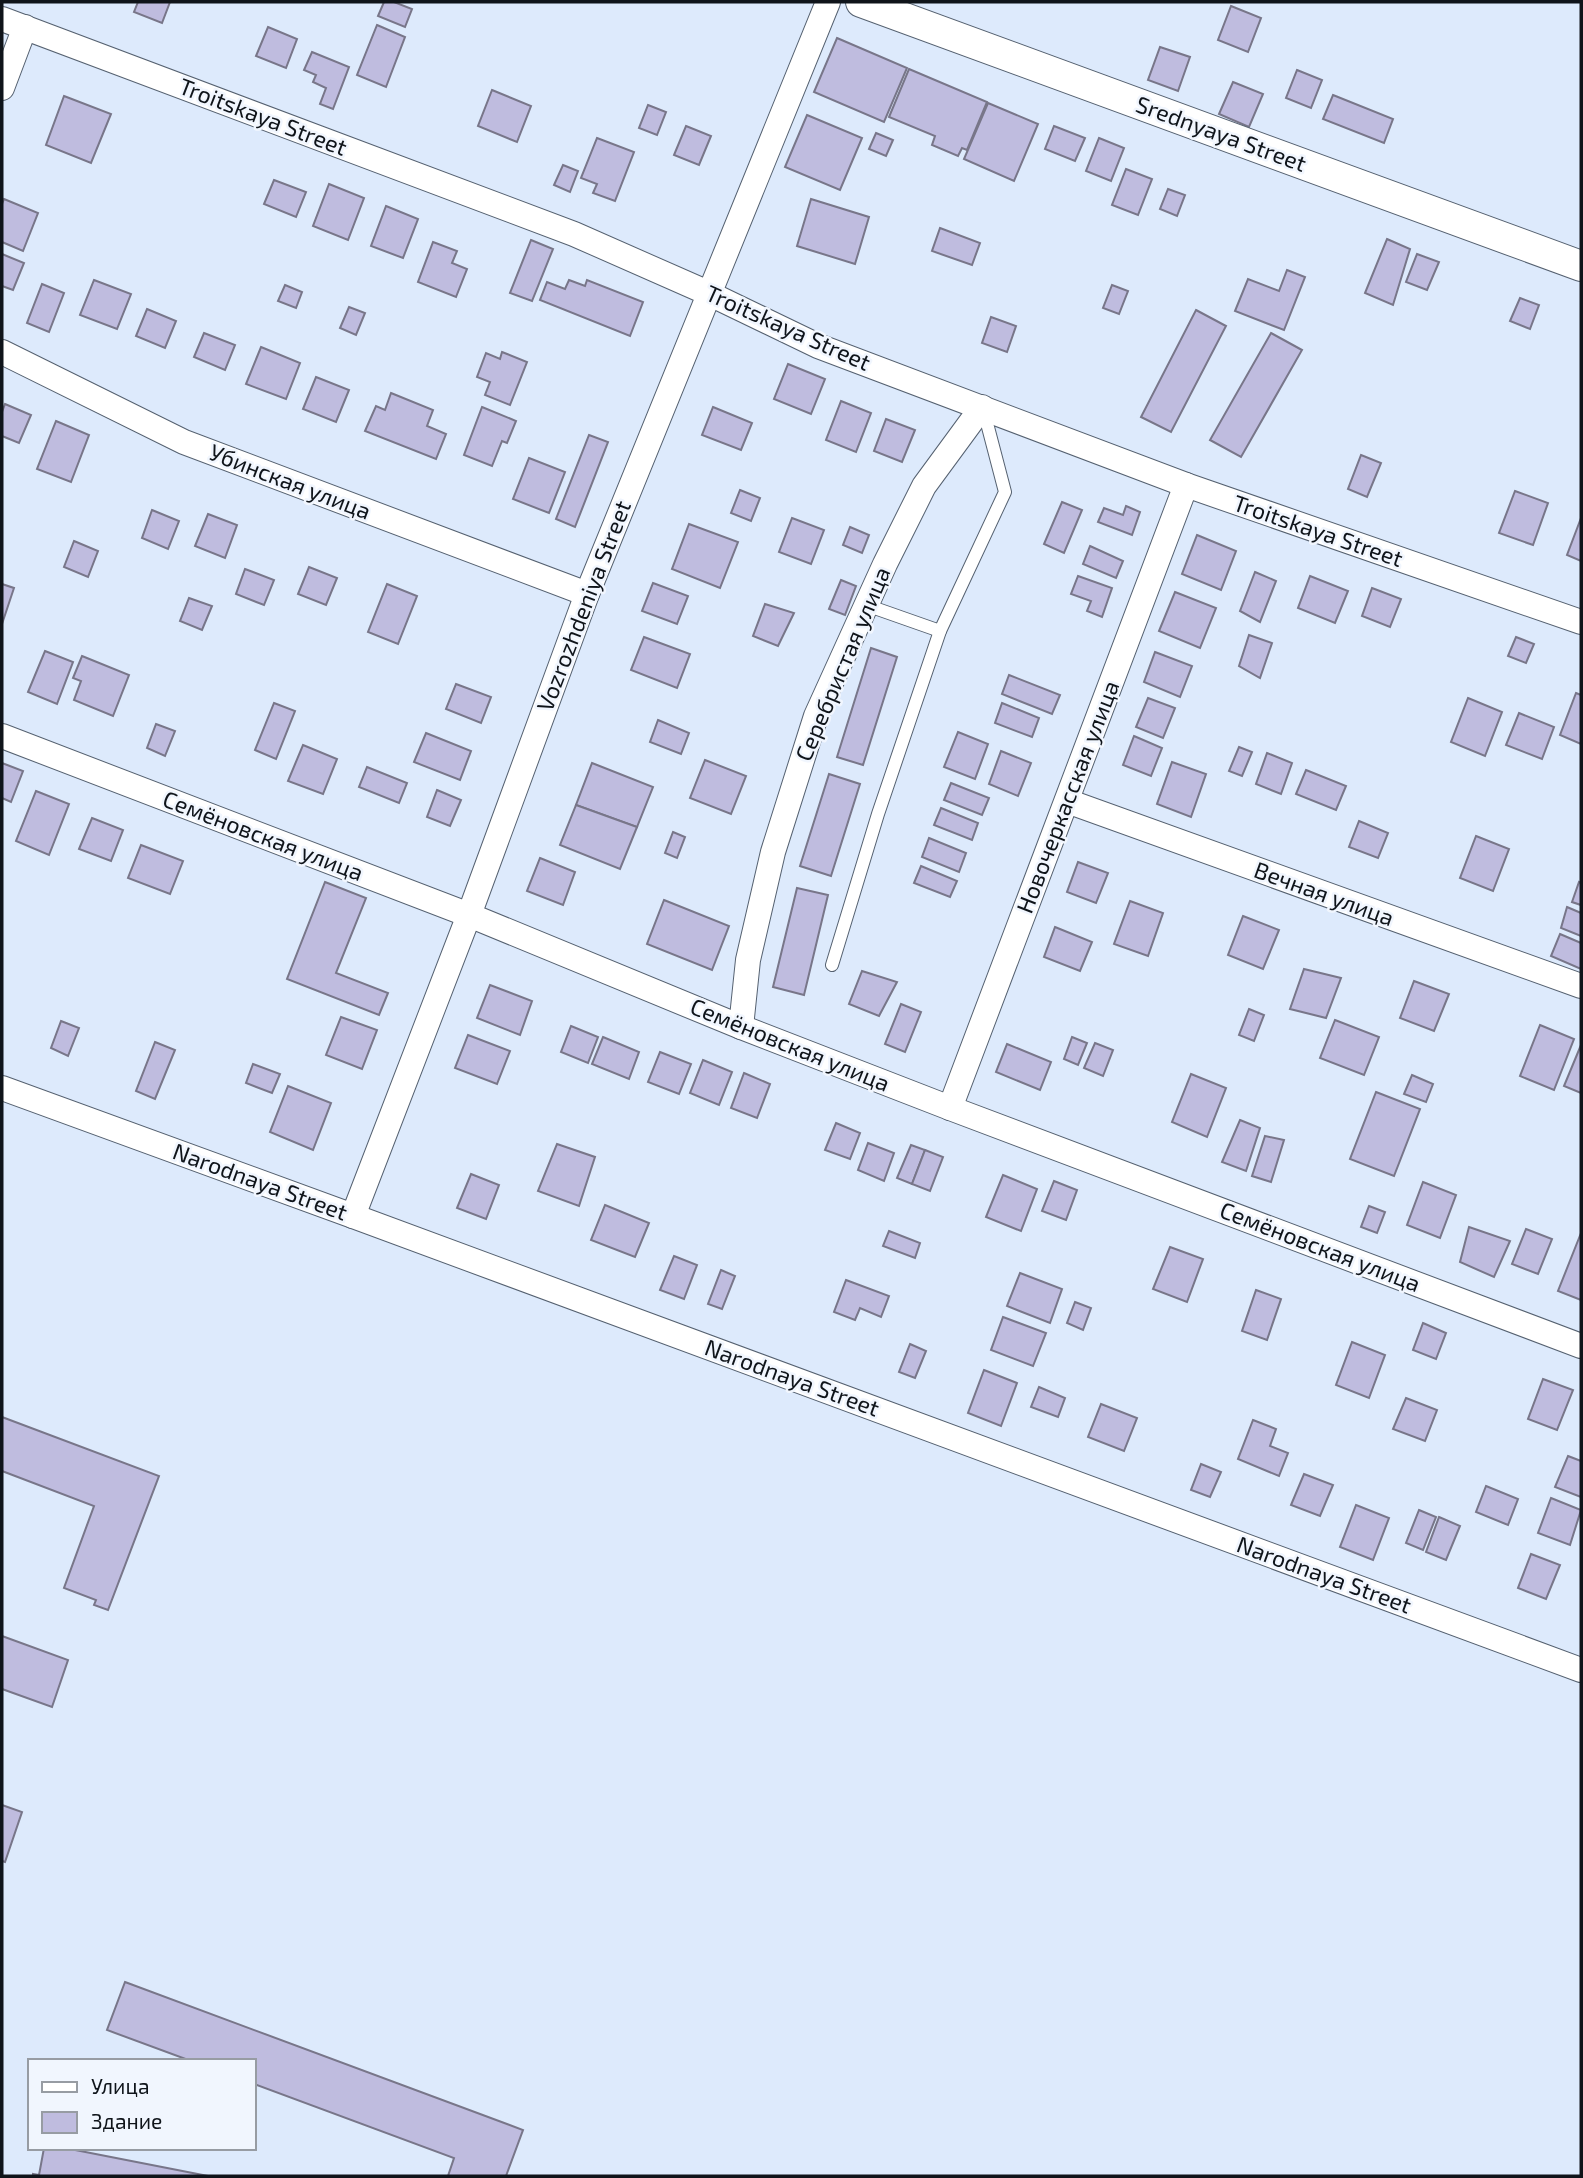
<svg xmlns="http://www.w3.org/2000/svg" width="1583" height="2178" viewBox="0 0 1583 2178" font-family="'Exo 2',sans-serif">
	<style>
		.building { fill: #bfbcdf; stroke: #787689; stroke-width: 2 }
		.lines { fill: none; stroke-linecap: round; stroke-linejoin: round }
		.service-casing { stroke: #556170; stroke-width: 14 }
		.minor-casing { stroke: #556170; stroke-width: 26 }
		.tertiary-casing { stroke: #556170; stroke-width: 32 }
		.service { stroke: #fff; stroke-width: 12 }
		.minor { stroke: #fff; stroke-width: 24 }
		.tertiary { stroke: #fff; stroke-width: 30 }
		.labels { text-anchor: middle; stroke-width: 5; stroke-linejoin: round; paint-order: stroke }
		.street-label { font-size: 23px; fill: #0f141a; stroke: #f1f6fe }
	</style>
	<rect width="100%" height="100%" fill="#ddeafc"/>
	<g class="building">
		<polygon points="138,2 170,2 162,23 134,12"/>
		<polygon points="384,2 394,2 412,9 405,27 378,16"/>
		<polygon points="1231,6 1261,18 1248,52 1218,40"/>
		<polygon points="377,25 405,37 386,87 357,75"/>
		<polygon points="268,27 297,39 286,68 256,56"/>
		<polygon points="837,38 907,68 884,122 814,92"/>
		<polygon points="1160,47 1190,57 1178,91 1148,80"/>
		<polygon points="312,52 349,67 333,109 320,104 326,88 313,82 316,75 304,70"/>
		<polygon points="909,69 987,102 967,150 962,148 958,156 932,145 935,136 889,117"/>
		<polygon points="1297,70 1322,80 1311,108 1286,98"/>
		<polygon points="1233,82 1263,94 1249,127 1219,114"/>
		<polygon points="492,90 531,106 517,142 478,126"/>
		<polygon points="1333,95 1393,119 1384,143 1323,119"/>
		<polygon points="64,96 111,114 91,163 46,145"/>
		<polygon points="988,103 1038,124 1014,181 964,159"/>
		<polygon points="648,105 666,112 657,135 639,128"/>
		<polygon points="807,115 862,138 840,190 785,167"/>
		<polygon points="686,126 711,136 699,165 674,155"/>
		<polygon points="1054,126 1085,138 1075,161 1045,149"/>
		<polygon points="876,133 893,140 886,156 869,149"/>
		<polygon points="597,138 634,152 615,201 593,193 597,184 581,178"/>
		<polygon points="1099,138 1124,148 1111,181 1086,171"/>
		<polygon points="563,165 578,171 570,192 554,185"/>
		<polygon points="1126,169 1152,179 1138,215 1112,205"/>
		<polygon points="274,180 306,192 296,217 264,204"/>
		<polygon points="329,184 364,198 348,240 313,226"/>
		<polygon points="1168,189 1185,195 1177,216 1160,209"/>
		<polygon points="4,199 38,213 23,251 2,242 2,204"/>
		<polygon points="811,199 869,217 855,264 797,246"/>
		<polygon points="386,206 418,219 403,258 371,246"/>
		<polygon points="940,228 980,243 972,265 932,251"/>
		<polygon points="1387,239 1410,249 1393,305 1365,293"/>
		<polygon points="531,240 553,249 532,301 510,293"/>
		<polygon points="433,242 457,251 452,263 467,269 456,297 418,282"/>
		<polygon points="2,254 24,263 13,290 2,286"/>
		<polygon points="1417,254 1439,262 1427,290 1406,282"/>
		<polygon points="1287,270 1305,277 1284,330 1235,311 1248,279 1279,291"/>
		<polygon points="94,280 131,294 117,329 80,315"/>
		<polygon points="569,280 585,286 587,280 643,302 630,336 540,300 547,282 565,289"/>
		<polygon points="42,284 64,293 49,332 27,323"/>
		<polygon points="285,285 302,292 296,308 278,301"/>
		<polygon points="1112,285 1128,291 1119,314 1103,308"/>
		<polygon points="1520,298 1539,305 1530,329 1510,321"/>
		<polygon points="349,307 365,313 356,335 340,328"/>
		<polygon points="147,309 176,321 165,348 136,336"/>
		<polygon points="1196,310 1226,326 1171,432 1141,417"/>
		<polygon points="991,317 1016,326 1007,352 982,343"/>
		<polygon points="204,333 235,345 225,370 194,357"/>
		<polygon points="1271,333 1302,350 1241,457 1210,440"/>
		<polygon points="261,347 300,363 286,399 246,384"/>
		<polygon points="502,352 527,362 510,405 485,395 490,382 477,377 486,353 500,359"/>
		<polygon points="788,364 825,379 811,414 774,399"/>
		<polygon points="316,377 349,390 336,422 303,409"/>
		<polygon points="391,393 433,410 427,426 446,434 436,459 365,431 376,406 385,410"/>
		<polygon points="841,401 871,413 856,452 826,440"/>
		<polygon points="5,404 31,415 19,443 2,436 2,412"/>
		<polygon points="482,407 516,421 507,443 502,441 492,466 464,455"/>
		<polygon points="713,407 752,423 741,450 702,435"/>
		<polygon points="886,419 915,430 902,462 874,451"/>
		<polygon points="56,421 89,435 71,482 37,469"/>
		<polygon points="589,435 608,442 575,527 556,519"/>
		<polygon points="1361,455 1381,463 1367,497 1348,489"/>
		<polygon points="529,458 565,472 549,513 513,499"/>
		<polygon points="740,490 760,498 751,521 731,513"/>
		<polygon points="1515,491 1548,503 1533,545 1499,533"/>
		<polygon points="1062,502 1082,510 1064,553 1044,544"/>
		<polygon points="1126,506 1140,512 1132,535 1098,522 1104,508 1123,515"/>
		<polygon points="152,510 179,521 168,549 142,538"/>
		<polygon points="208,514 237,525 225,558 195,546"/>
		<polygon points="792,518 824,530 811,564 779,552"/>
		<polygon points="1581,518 1581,561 1567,555"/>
		<polygon points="689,524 738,542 720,588 672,569"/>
		<polygon points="850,527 869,535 862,553 843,545"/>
		<polygon points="1197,535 1236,551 1221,590 1182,574"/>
		<polygon points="74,541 98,551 88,577 64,567"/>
		<polygon points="1090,546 1123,561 1116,578 1083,564"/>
		<polygon points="309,567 337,578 326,605 298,594"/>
		<polygon points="245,569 274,580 264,605 236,594"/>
		<polygon points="1255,572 1276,581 1260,622 1240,611"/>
		<polygon points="1078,576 1112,588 1102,617 1087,611 1091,601 1071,594"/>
		<polygon points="1310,576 1348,591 1335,623 1298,608"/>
		<polygon points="841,580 856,586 845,615 829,609"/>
		<polygon points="653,583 688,596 677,624 642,611"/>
		<polygon points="2,584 14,588 2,624"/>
		<polygon points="387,584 417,596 398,644 368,632"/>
		<polygon points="1372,588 1401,599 1390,627 1362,616"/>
		<polygon points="1175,592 1216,608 1200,648 1159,631"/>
		<polygon points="189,598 212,606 202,630 180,621"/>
		<polygon points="765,604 794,613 778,646 753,636"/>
		<polygon points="1249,635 1272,643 1260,678 1239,666"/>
		<polygon points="644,637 690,654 677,688 631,670"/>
		<polygon points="1516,637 1534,644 1526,663 1508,656"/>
		<polygon points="871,648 897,657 863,765 837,757"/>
		<polygon points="45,651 73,662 57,704 28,692"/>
		<polygon points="1155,652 1192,666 1180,697 1144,682"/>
		<polygon points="82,656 129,675 113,716 74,700 81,681 73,678"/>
		<polygon points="1009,675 1060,695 1052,714 1002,694"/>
		<polygon points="456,684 491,697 481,723 446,709"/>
		<polygon points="1576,693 1581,695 1581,744 1560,735"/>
		<polygon points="1148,698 1175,708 1163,738 1136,727"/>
		<polygon points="1468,698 1502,712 1485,756 1451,742"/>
		<polygon points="274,703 295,711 276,759 255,750"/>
		<polygon points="1002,703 1039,718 1032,737 995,723"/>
		<polygon points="1519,713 1554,727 1542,759 1506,745"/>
		<polygon points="658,720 689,733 681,754 650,742"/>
		<polygon points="156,724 175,731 165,756 147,748"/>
		<polygon points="958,732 988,744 975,779 944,767"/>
		<polygon points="426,733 471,751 460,780 414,762"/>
		<polygon points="1134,736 1162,748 1151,776 1123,765"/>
		<polygon points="303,745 337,759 323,794 288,781"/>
		<polygon points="1239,747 1252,752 1242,776 1229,771"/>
		<polygon points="1001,751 1031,763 1018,796 989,784"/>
		<polygon points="1267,753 1292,763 1281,794 1256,784"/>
		<polygon points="705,760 746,776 731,814 690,798"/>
		<polygon points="1172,762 1206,774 1191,817 1157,804"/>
		<polygon points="2,763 23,771 11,802 2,798"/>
		<polygon points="592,763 653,787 637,827 576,805"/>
		<polygon points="367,767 407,783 399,803 359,787"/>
		<polygon points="1306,770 1346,786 1336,810 1296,794"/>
		<polygon points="829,774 860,784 831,876 800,866"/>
		<polygon points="951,783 989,798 982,815 944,800"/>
		<polygon points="437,790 461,800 450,826 427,817"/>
		<polygon points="36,791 69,804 49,855 16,841"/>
		<polygon points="576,805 637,827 620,869 560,845"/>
		<polygon points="941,808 978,823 972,840 934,825"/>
		<polygon points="92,818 123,830 111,861 79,849"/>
		<polygon points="1359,821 1388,833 1378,858 1349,847"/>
		<polygon points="673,832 685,837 677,858 665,853"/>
		<polygon points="1476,836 1509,849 1493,891 1460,878"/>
		<polygon points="929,838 966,853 959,872 922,857"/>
		<polygon points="141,845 183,861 170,894 128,878"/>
		<polygon points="540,858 575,872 563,905 527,891"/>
		<polygon points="1078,862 1108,873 1096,903 1067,892"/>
		<polygon points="921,866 957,881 950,897 914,883"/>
		<polygon points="325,882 366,898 336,973 388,993 379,1015 287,979"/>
		<polygon points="1579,882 1581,883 1581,905 1572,902"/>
		<polygon points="797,888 828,895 804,995 773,987"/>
		<polygon points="664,900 729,926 712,970 647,944"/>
		<polygon points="1130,901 1163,913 1148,956 1114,944"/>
		<polygon points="1567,907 1581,913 1581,936 1561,928"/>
		<polygon points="1243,916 1279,930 1263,969 1228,955"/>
		<polygon points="1055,927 1092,942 1080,971 1044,957"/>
		<polygon points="1560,934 1581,943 1581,969 1551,956"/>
		<polygon points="1304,969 1341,978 1326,1018 1290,1009"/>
		<polygon points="862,971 897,982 879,1016 849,1004"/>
		<polygon points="1414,981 1449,994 1434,1031 1400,1018"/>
		<polygon points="490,985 532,1001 520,1035 477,1018"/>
		<polygon points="901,1004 921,1012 905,1052 885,1044"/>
		<polygon points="1249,1009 1264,1015 1254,1041 1239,1035"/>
		<polygon points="341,1017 377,1030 362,1069 326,1055"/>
		<polygon points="1335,1020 1379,1037 1364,1075 1320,1058"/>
		<polygon points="61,1021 79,1028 68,1056 51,1048"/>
		<polygon points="1540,1025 1574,1039 1554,1090 1520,1076"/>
		<polygon points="571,1026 598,1037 588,1063 561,1052"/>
		<polygon points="468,1035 510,1051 497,1084 455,1068"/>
		<polygon points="603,1037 639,1052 629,1079 592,1064"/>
		<polygon points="1072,1037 1087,1043 1078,1065 1064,1059"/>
		<polygon points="155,1042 175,1050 155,1099 136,1091"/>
		<polygon points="1095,1043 1113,1050 1103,1076 1084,1068"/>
		<polygon points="1007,1044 1051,1062 1040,1090 996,1072"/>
		<polygon points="1581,1045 1581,1093 1564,1086"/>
		<polygon points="660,1052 691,1064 679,1094 648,1082"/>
		<polygon points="703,1060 732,1072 719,1105 690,1093"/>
		<polygon points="253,1064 280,1074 272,1093 246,1083"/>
		<polygon points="744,1073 770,1084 757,1118 731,1108"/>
		<polygon points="1191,1074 1226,1088 1207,1137 1172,1122"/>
		<polygon points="1412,1075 1433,1084 1426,1102 1404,1094"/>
		<polygon points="288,1086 331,1103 313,1150 270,1132"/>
		<polygon points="1376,1092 1420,1109 1394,1176 1350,1159"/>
		<polygon points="1240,1120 1260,1128 1246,1171 1222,1162"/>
		<polygon points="836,1123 860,1133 850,1159 825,1150"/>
		<polygon points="1265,1136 1284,1140 1271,1182 1252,1176"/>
		<polygon points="868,1143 894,1153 884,1181 858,1170"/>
		<polygon points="557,1144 595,1157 579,1206 538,1191"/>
		<polygon points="911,1145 925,1150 912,1184 897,1178"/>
		<polygon points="925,1150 943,1157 930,1191 912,1184"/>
		<polygon points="471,1174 499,1185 486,1219 457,1208"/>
		<polygon points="1003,1175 1037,1189 1021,1231 986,1217"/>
		<polygon points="1054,1181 1077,1190 1066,1220 1042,1211"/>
		<polygon points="1423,1182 1456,1195 1440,1238 1407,1225"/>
		<polygon points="605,1205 649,1223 635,1257 591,1240"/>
		<polygon points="1369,1206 1385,1212 1377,1233 1361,1227"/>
		<polygon points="1469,1227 1510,1241 1494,1277 1460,1262"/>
		<polygon points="1526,1229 1552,1239 1538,1274 1512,1264"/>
		<polygon points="889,1231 920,1243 915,1258 883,1246"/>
		<polygon points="1581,1233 1581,1300 1558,1291"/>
		<polygon points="1170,1247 1203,1259 1187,1302 1153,1289"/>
		<polygon points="674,1256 697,1265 684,1299 660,1290"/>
		<polygon points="721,1270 735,1276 722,1309 708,1304"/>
		<polygon points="1020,1273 1062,1289 1050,1323 1007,1306"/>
		<polygon points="846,1280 889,1296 881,1317 860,1308 855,1320 834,1312"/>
		<polygon points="1256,1290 1281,1299 1267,1340 1242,1331"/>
		<polygon points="1075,1302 1091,1308 1083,1330 1067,1323"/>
		<polygon points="1003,1317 1046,1333 1033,1366 991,1350"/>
		<polygon points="1423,1323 1446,1333 1436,1359 1413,1350"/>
		<polygon points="1352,1342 1385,1355 1369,1398 1336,1385"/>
		<polygon points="910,1344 926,1351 915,1378 899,1372"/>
		<polygon points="984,1370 1017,1383 1001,1426 968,1413"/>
		<polygon points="1543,1379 1573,1390 1557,1430 1528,1419"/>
		<polygon points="1039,1387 1065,1398 1058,1417 1031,1407"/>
		<polygon points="1406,1398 1437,1410 1425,1441 1393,1429"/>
		<polygon points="1101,1404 1137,1418 1124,1451 1088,1437"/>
		<polygon points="2,1417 159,1476 108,1610 94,1605 96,1600 64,1588 94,1506 2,1471"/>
		<polygon points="1253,1420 1276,1429 1270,1446 1288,1453 1279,1476 1238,1459"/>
		<polygon points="1568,1456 1581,1461 1581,1497 1555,1487"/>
		<polygon points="1201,1464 1221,1472 1210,1497 1191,1490"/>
		<polygon points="1304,1474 1333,1485 1320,1516 1291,1505"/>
		<polygon points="1486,1486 1518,1499 1508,1525 1476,1512"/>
		<polygon points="1551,1498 1581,1510 1570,1545 1538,1533"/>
		<polygon points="1356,1505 1389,1518 1373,1560 1340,1547"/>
		<polygon points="1419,1510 1436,1517 1423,1550 1406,1543"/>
		<polygon points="1439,1517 1460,1526 1446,1560 1426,1552"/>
		<polygon points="1531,1554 1560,1565 1546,1599 1518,1588"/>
		<polygon points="2,1636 68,1660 52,1707 2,1689"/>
		<polygon points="2,1805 22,1812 5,1862 2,1861"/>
		<polygon points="125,1982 523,2130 506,2176 448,2176 454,2158 254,2084 254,2061 191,2061 107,2030"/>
		<polygon points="44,2148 65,2148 208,2176 33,2176 33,2174 39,2175"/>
	</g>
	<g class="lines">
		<defs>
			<g id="service">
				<polyline points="866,605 940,631"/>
				<polyline points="832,965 878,814 940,631 1005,492 983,408"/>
			</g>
			<g id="minor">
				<polyline points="2,19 574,234 708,293 818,346 1186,485 1581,622"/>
				<polyline points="2,88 25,27"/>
				<polyline points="2,352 184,442 587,594"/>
				<polyline points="2,736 469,915 741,1027 950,1108 1581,1346"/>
				<polyline points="1067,801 1581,986"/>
				<polyline points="741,1027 748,960 773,852 816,716 885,564 924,486 982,407"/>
				<polyline points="2,1088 353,1216 1581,1670"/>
				<polyline points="950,1108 1186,485"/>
				<polyline points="353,1216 469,915 587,594 828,2"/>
			</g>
			<polyline id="tertiary" points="861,2 1581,266"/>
		</defs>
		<use href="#service" class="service-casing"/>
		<use href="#minor" class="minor-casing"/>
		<use href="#tertiary" class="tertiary-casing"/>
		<use href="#service" class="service"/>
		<use href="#minor" class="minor"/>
		<use href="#tertiary" class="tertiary"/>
	</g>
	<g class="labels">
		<g class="street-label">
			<text transform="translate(263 117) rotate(21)" y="8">Troitskaya Street</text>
			<text transform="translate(1221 134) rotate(20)" y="8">Srednyaya Street</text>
			<text transform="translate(788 328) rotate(24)" y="8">Troitskaya Street</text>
			<text transform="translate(290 482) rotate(21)" y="8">Убинская улица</text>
			<text transform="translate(1318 531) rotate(19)" y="8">Troitskaya Street</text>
			<text transform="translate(584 606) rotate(-69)" y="8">Vozrozhdeniya Street</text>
			<text transform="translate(843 664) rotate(-67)" y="8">Серебристая улица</text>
			<text transform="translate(1068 797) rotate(-69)" y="8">Новочеркасская улица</text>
			<text transform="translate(263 836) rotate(21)" y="8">Семёновская улица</text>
			<text transform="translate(1324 894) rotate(20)" y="8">Вечная улица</text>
			<text transform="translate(790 1045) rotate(22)" y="8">Семёновская улица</text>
			<text transform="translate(260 1182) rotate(20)" y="8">Narodnaya Street</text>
			<text transform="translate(1320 1247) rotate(21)" y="8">Семёновская улица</text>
			<text transform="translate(792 1378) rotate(20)" y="8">Narodnaya Street</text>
			<text transform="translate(1324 1575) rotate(20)" y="8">Narodnaya Street</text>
		</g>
	</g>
	<rect width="1583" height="2178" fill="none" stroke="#0f141a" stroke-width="7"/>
	<rect x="28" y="2059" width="228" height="91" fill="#f1f6fe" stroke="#979ca3" stroke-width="2"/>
	<rect x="42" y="2082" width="35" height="10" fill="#ffffff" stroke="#979ca3" stroke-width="2"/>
	<text x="91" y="2094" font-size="21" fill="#0f141a">Улица</text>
	<rect x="42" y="2112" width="35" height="21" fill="#bfbcdf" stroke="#979ca3" stroke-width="2"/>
	<text x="91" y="2129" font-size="21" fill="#0f141a">Здание</text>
</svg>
